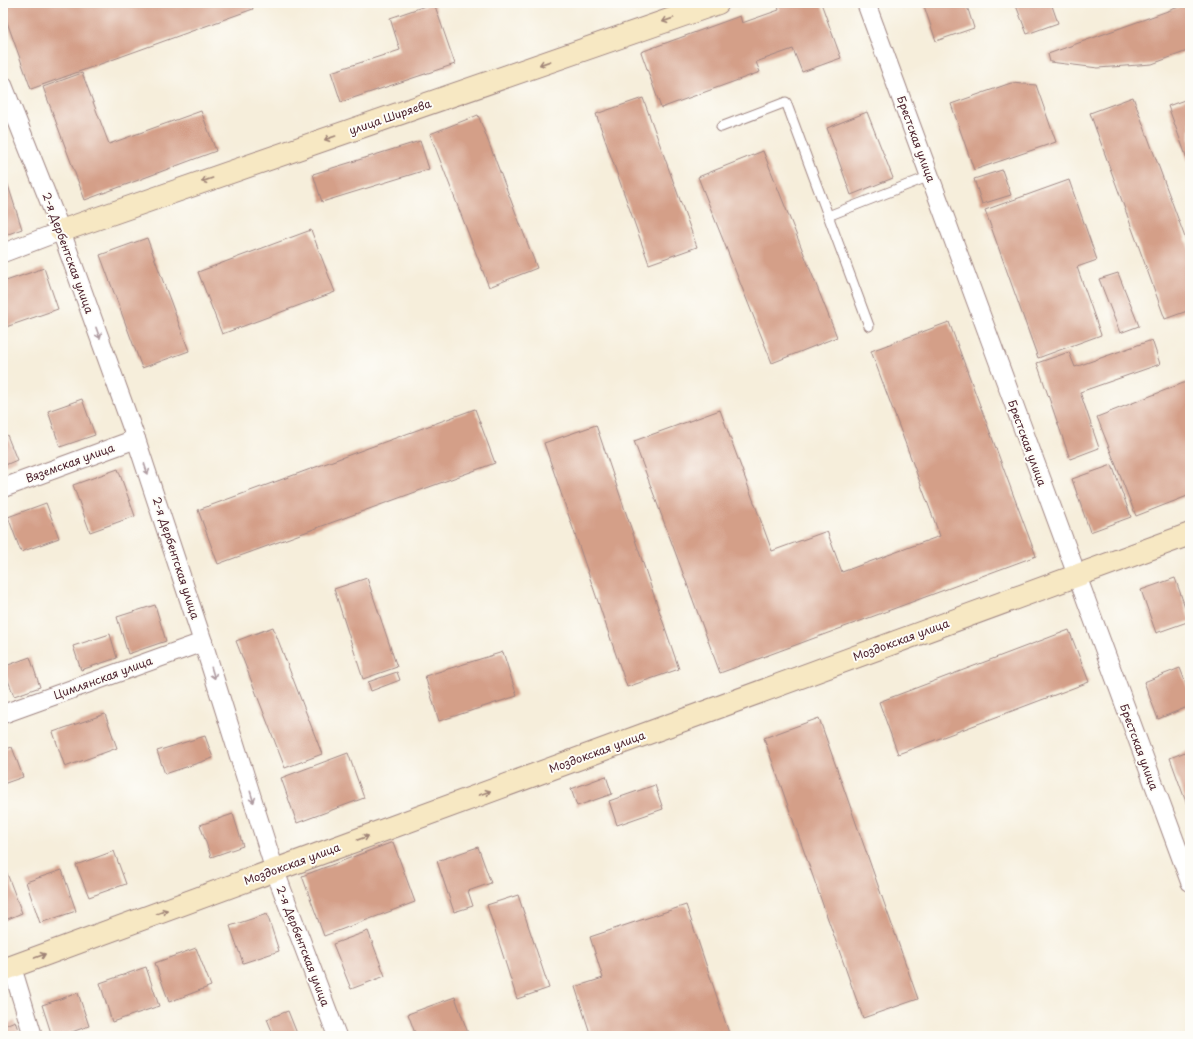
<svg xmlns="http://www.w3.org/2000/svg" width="1193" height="1039" viewBox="0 0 1193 1039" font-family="'Playpen Sans',sans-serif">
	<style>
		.building { fill: #d49f88 }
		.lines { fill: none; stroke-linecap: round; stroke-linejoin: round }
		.lane-casing { stroke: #a08683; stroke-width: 11 }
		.street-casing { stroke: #a08683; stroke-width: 20 }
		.secondary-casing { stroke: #a08683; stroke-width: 24 }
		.lane { stroke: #fff; stroke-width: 9 }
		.street { stroke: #fff; stroke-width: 18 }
		.secondary { stroke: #f7e8c3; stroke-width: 22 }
		.oneway { stroke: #a08477 }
		.oneway2 { stroke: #ae9aa0 }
		.labels { text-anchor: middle; stroke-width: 4; stroke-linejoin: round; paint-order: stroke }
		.street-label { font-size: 11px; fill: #4a1f2b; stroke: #fdfcf7 }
	</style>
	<rect width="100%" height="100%" fill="#fdfcf7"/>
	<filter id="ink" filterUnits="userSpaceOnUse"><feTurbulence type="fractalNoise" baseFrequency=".025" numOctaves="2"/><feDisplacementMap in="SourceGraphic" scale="8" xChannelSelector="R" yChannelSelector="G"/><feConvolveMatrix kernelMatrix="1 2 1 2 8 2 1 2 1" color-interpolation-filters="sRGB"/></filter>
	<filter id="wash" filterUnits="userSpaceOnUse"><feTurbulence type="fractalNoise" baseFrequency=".012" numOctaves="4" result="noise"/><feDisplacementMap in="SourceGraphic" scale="16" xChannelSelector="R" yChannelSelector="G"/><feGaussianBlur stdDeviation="0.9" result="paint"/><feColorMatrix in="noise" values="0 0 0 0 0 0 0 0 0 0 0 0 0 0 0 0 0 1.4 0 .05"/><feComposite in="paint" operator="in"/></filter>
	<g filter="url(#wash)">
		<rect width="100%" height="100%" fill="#f6eedb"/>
		<g id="blocks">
			<g class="building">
				<polygon points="3,3 251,3 253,9 31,89 3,11"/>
				<polygon points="434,3 455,64 341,102 331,72 400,50 390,18"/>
				<polygon points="777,3 821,3 841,58 802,72 793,49 756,62 760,72 661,108 641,52 740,16 742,23 779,10"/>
				<polygon points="923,3 966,3 974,28 936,41"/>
				<polygon points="1015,3 1051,3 1058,23 1027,34"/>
				<polygon points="1190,3 1190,50 1152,64 1098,68 1050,62 1048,54"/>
				<polygon points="82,73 109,144 201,111 216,151 85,200 43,87"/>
				<polygon points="1011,83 1036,85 1056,142 974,170 951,104"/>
				<polygon points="1133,97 1190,251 1190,310 1165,319 1090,113"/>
				<polygon points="643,98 697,247 649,264 596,114"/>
				<polygon points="1190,98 1190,167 1168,106"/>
				<polygon points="867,112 893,178 851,195 827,128"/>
				<polygon points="478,115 537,268 489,287 430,134"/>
				<polygon points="420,141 429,169 322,202 313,174"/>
				<polygon points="763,151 837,337 772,363 698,177"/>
				<polygon points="1002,170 1011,195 982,204 974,179"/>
				<polygon points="1069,180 1097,260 1077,267 1101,335 1038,358 985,210"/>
				<polygon points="7,182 22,229 3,236 3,184"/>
				<polygon points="311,230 335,292 222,334 198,272"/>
				<polygon points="147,238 189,351 142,368 100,255"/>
				<polygon points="44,268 58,309 3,328 3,282"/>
				<polygon points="1118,273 1139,326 1120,333 1099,279"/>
				<polygon points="949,322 1036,556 720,673 634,441 720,410 772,551 827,531 842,572 940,536 871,351"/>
				<polygon points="1152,340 1160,364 1080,392 1099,448 1070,459 1037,363 1069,352 1075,367"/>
				<polygon points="1186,382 1190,393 1190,495 1136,516 1097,417"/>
				<polygon points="82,399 95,435 60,447 48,411"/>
				<polygon points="475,409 495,463 218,564 198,510"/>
				<polygon points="596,425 679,669 627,687 544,443"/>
				<polygon points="7,435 17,460 3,466 3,436"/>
				<polygon points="1112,465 1131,517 1090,532 1072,479"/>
				<polygon points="118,469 135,516 90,532 73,485"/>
				<polygon points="46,503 59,538 21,552 8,517"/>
				<polygon points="367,578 397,667 363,679 334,589"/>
				<polygon points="1175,578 1190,621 1156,633 1141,590"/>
				<polygon points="155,605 166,641 128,654 117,617"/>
				<polygon points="273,627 322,754 285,768 236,641"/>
				<polygon points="1069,630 1089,682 898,754 879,702"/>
				<polygon points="110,634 117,658 81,670 73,646"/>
				<polygon points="503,652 517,696 439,721 425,676"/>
				<polygon points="30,657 40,687 14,696 3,667"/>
				<polygon points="1180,668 1190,694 1190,706 1158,719 1144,682"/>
				<polygon points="397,672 400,680 371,691 368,682"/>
				<polygon points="105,714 117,748 65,767 53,732"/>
				<polygon points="819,718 918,999 863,1018 764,738"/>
				<polygon points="205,736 213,758 165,774 157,751"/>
				<polygon points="12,747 23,777 3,784 3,750"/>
				<polygon points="1190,750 1190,804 1187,805 1170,758"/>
				<polygon points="348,753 364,798 297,823 281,778"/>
				<polygon points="606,776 612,794 577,806 571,789"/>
				<polygon points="655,785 663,809 617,825 609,801"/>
				<polygon points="233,814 243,846 211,857 200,825"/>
				<polygon points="393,842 415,902 324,936 302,876"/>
				<polygon points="478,847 491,883 468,891 473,906 454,912 437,861"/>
				<polygon points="114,851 126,884 89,897 76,865"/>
				<polygon points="3,863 22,913 3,921"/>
				<polygon points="62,870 76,911 40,923 26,882"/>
				<polygon points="518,895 549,988 517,999 487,905"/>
				<polygon points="686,905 730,1036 591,1036 575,987 603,978 590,937"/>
				<polygon points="267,914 279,951 243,963 230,926"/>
				<polygon points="368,931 385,976 351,989 333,944"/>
				<polygon points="196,948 211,986 169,1002 155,963"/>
				<polygon points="146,967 159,1006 112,1022 100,983"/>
				<polygon points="78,993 89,1026 60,1036 52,1036 42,1005"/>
				<polygon points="455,997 469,1036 416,1036 408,1014"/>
				<polygon points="288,1011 298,1036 274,1036 267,1019"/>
				<polygon points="15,1021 20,1036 3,1036 3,1026"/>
			</g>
		</g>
	</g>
	<g filter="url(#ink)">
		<use href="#blocks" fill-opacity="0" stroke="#a08683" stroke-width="1"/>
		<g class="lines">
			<defs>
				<g id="lane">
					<polyline points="721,127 786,102 869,326"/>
					<polyline points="828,216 930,176"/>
				</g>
				<g id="street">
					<polyline points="866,3 1190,882"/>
					<polyline points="3,85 61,231 136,439 203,642 275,871 337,1036"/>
					<polyline points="3,253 61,231"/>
					<polyline points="3,488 136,439"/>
					<polyline points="3,714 203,642"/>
					<polyline points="12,967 33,1036"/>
				</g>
				<g id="secondary">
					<polyline points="61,231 718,3"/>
					<polyline points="3,970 1190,534"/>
				</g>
			</defs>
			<use href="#lane" class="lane-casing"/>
			<use href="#street" class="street-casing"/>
			<use href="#secondary" class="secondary-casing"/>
			<use href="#lane" class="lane"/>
			<use href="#street" class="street"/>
			<use href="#secondary" class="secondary"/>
		</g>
		<defs><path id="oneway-shaft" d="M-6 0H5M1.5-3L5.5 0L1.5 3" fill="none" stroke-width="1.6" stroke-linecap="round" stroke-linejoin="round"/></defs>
		<g class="oneway">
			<use href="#oneway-shaft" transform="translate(668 20) rotate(161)"/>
			<use href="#oneway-shaft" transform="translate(545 63) rotate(161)"/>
			<use href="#oneway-shaft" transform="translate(330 138) rotate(161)"/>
			<use href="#oneway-shaft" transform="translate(207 180) rotate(161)"/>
			<use href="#oneway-shaft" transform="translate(485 793) rotate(-20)"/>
			<use href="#oneway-shaft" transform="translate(363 838) rotate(-20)"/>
			<use href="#oneway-shaft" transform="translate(162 912) rotate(-20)"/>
			<use href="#oneway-shaft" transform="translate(40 956) rotate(-20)"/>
		</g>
		<g class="oneway2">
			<use href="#oneway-shaft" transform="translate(98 333) rotate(70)"/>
			<use href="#oneway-shaft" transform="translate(146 469) rotate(72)"/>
			<use href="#oneway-shaft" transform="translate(213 673) rotate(73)"/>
			<use href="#oneway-shaft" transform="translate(252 797) rotate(73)"/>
		</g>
	</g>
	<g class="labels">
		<g class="street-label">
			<text transform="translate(390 117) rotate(-19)" y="4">улица Ширяева</text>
			<text transform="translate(916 139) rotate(70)" y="4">Брестская улица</text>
			<text transform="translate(68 253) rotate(70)" y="4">2-я Дербентская улица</text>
			<text transform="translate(1027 443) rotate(70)" y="4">Брестская улица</text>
			<text transform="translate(70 463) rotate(-20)" y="4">Вяземская улица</text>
			<text transform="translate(176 558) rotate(72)" y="4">2-я Дербентская улица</text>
			<text transform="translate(901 640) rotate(-20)" y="4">Моздокская улица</text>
			<text transform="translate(103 678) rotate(-20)" y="4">Цимлянская улица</text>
			<text transform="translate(1139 747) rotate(70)" y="4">Брестская улица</text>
			<text transform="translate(597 752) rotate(-20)" y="4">Моздокская улица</text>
			<text transform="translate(292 864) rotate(-20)" y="4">Моздокская улица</text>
			<text transform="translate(303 946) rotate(69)" y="4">2-я Дербентская улица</text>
		</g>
	</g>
	<rect width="1193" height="1039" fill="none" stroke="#fdfcf7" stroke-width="16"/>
</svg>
